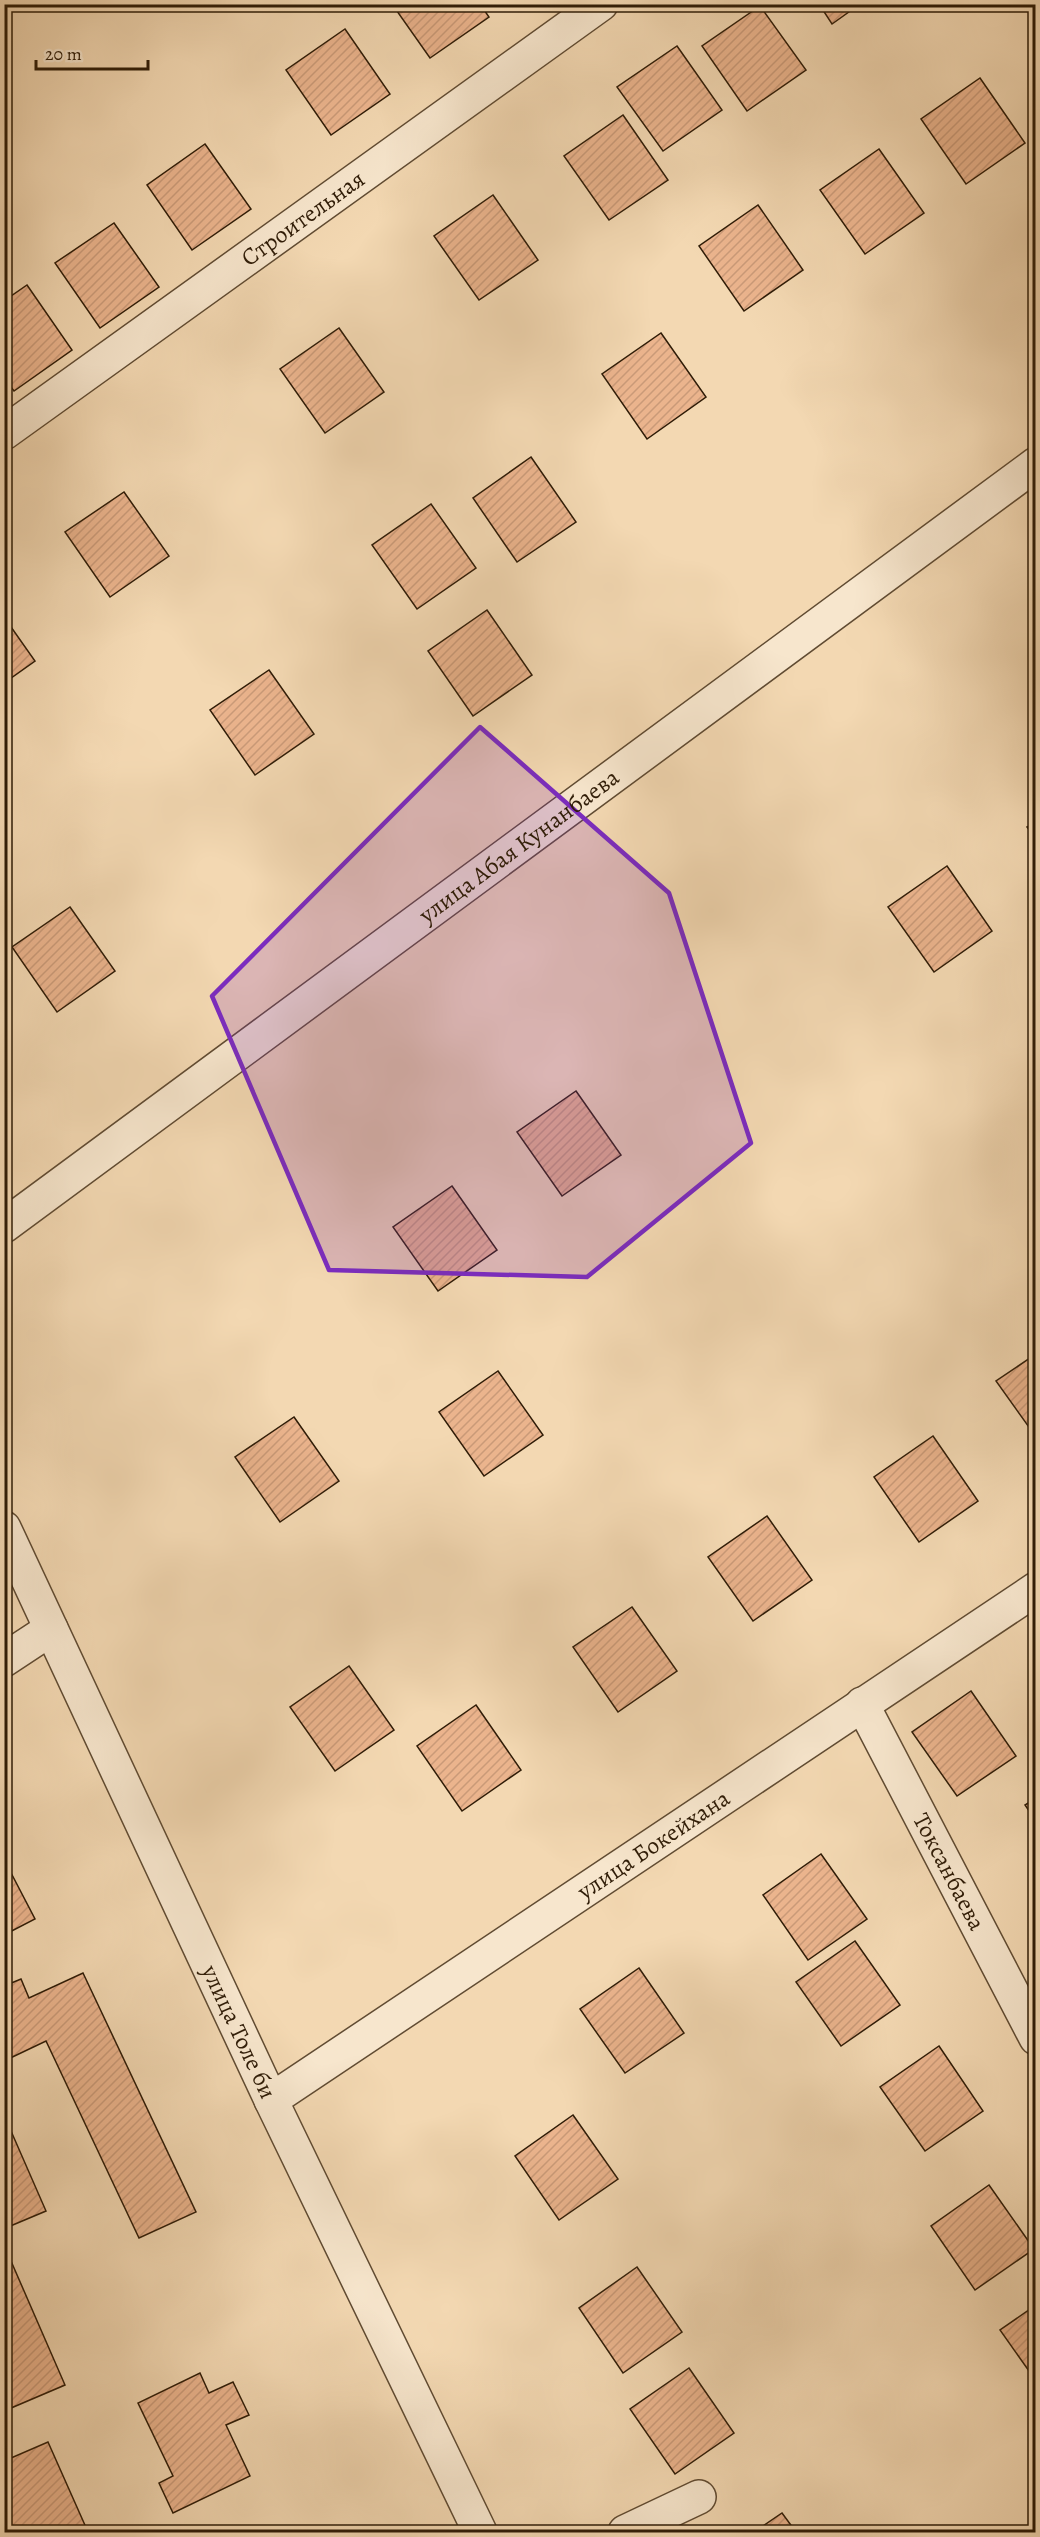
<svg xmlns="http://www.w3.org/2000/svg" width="1040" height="2537" viewBox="0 0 1040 2537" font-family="Alegreya,serif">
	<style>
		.building { fill: url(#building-hatch); stroke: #2f1c07; stroke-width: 1.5 }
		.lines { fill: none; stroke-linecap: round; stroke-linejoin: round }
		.minor-casing { stroke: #604b32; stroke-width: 36 }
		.minor { stroke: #f7e6cd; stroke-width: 33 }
		.marked { fill: #7b2cbf; fill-opacity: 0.2; stroke: #7b2cbf; stroke-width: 4.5; stroke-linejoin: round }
		.labels { text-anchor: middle; stroke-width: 6; stroke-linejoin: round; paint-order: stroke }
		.street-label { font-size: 24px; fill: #2f1c07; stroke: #f7e6cd }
	</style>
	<defs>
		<pattern id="building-hatch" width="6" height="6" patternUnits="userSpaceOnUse" patternTransform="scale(1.5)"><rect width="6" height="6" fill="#ebb48d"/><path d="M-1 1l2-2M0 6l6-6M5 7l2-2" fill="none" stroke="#ca9a78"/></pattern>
	</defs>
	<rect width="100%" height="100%" fill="#f3d8b2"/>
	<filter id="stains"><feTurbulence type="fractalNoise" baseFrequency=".00333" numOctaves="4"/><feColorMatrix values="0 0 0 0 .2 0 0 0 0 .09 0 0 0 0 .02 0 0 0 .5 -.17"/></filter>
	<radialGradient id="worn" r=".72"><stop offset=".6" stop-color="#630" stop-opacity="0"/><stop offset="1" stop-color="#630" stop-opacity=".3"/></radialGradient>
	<g class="building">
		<polygon points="392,4 480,4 489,17 430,58"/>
		<polygon points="819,4 860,4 832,24"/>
		<polygon points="760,6 806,70 747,111 702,46"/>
		<polygon points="345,29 390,94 331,135 286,70"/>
		<polygon points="677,46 722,110 663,151 617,87"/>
		<polygon points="980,78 1025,143 966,184 921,119"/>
		<polygon points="623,115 668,180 609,220 564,156"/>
		<polygon points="205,144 251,209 192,250 147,185"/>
		<polygon points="879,149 924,213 865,254 820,190"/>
		<polygon points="493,195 538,260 479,300 434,236"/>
		<polygon points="758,205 803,270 744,311 699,246"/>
		<polygon points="114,223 159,287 100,328 55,263"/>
		<polygon points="27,285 72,350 14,391 4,378 4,301"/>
		<polygon points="339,328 384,392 325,433 280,369"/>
		<polygon points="661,333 706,397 647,439 602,374"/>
		<polygon points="531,457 576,522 517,562 473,498"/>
		<polygon points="124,492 169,556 110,597 65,532"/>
		<polygon points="431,504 476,568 417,609 372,545"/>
		<polygon points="487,610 532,675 473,716 428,651"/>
		<polygon points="4,617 35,661 4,683"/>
		<polygon points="269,670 314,734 255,775 210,710"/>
		<polygon points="1036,822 1036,839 1027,827"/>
		<polygon points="947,866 992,931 934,972 888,907"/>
		<polygon points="70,907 115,971 57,1012 12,947"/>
		<polygon points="576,1091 621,1155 562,1196 517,1132"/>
		<polygon points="452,1186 497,1250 438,1291 393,1227"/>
		<polygon points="1036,1354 1036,1437 996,1381"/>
		<polygon points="498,1371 543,1435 484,1476 439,1412"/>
		<polygon points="294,1417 339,1481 280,1522 235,1457"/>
		<polygon points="933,1436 978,1501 919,1542 874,1477"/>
		<polygon points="767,1516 812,1580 753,1621 708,1557"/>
		<polygon points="632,1607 677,1671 618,1712 573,1647"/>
		<polygon points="349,1666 394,1730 335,1771 290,1707"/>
		<polygon points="971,1691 1016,1756 957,1796 912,1732"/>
		<polygon points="476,1705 521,1770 462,1811 417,1746"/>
		<polygon points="1036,1798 1036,1821 1025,1805"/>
		<polygon points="821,1854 867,1919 808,1960 763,1895"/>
		<polygon points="9,1869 35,1919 4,1935 4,1871"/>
		<polygon points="855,1941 900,2005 841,2046 796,1982"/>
		<polygon points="639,1968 684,2033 625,2073 580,2009"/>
		<polygon points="83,1973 196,2212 139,2238 46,2041 4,2061 4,1986 21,1979 29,1998"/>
		<polygon points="939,2046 983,2111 925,2151 880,2087"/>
		<polygon points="4,2115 46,2211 8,2227 4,2220"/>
		<polygon points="573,2115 618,2179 559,2220 515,2156"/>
		<polygon points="989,2185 1034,2249 975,2290 931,2226"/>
		<polygon points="4,2245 65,2385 4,2411"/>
		<polygon points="637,2267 682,2332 623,2373 579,2308"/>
		<polygon points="1036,2305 1036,2381 1000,2330"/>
		<polygon points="689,2368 734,2433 675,2474 630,2409"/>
		<polygon points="200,2373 209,2393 233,2382 249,2415 226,2425 250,2476 173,2513 159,2483 173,2476 138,2403"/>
		<polygon points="48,2442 88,2532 9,2532 4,2521 4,2461"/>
		<polygon points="782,2513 796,2532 754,2532"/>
	</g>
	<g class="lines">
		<defs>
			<g id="minor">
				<path id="s1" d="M4 433 601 4"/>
				<path id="s2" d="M4 1226 1036 464"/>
				<path id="s3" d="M4 1528 271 2100 480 2532"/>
				<polyline points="4,1660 51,1629"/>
				<path id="s4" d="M862 1704 1036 2038"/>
				<path id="s5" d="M271 2100 1036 1589"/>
				<polyline points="625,2532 699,2497"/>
			</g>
		</defs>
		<use href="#minor" class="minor-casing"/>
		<use href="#minor" class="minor"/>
	</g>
	<path class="marked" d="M480 727 669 893 751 1143 587 1277 329 1270 212 996Z"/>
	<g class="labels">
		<g class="street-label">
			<text dy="8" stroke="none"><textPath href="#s1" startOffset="368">Строительная</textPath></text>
			<text dy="8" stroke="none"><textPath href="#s2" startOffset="640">улица Абая Кунанбаева</textPath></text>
			<text dy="8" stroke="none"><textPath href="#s5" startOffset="460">улица Бокейхана</textPath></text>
			<text dy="8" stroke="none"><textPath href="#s4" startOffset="189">Токсанбаева</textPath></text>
			<text dy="8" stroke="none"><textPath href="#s3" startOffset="556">улица Толе би</textPath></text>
		</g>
	</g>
	<rect width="1040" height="2537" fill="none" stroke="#f3d8b2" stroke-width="24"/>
	<rect x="6" y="6" width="1028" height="2525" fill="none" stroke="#2f1c07" stroke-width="3"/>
	<rect x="12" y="12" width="1016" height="2513" fill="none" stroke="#2f1c07" stroke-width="1.5"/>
	<path d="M36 60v9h112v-9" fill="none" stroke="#2f1c07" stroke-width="3"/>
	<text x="45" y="60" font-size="18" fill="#2f1c07" stroke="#f7e6cd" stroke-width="4.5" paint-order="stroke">20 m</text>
	<rect width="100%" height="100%" filter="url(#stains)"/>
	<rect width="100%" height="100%" fill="url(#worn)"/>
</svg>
